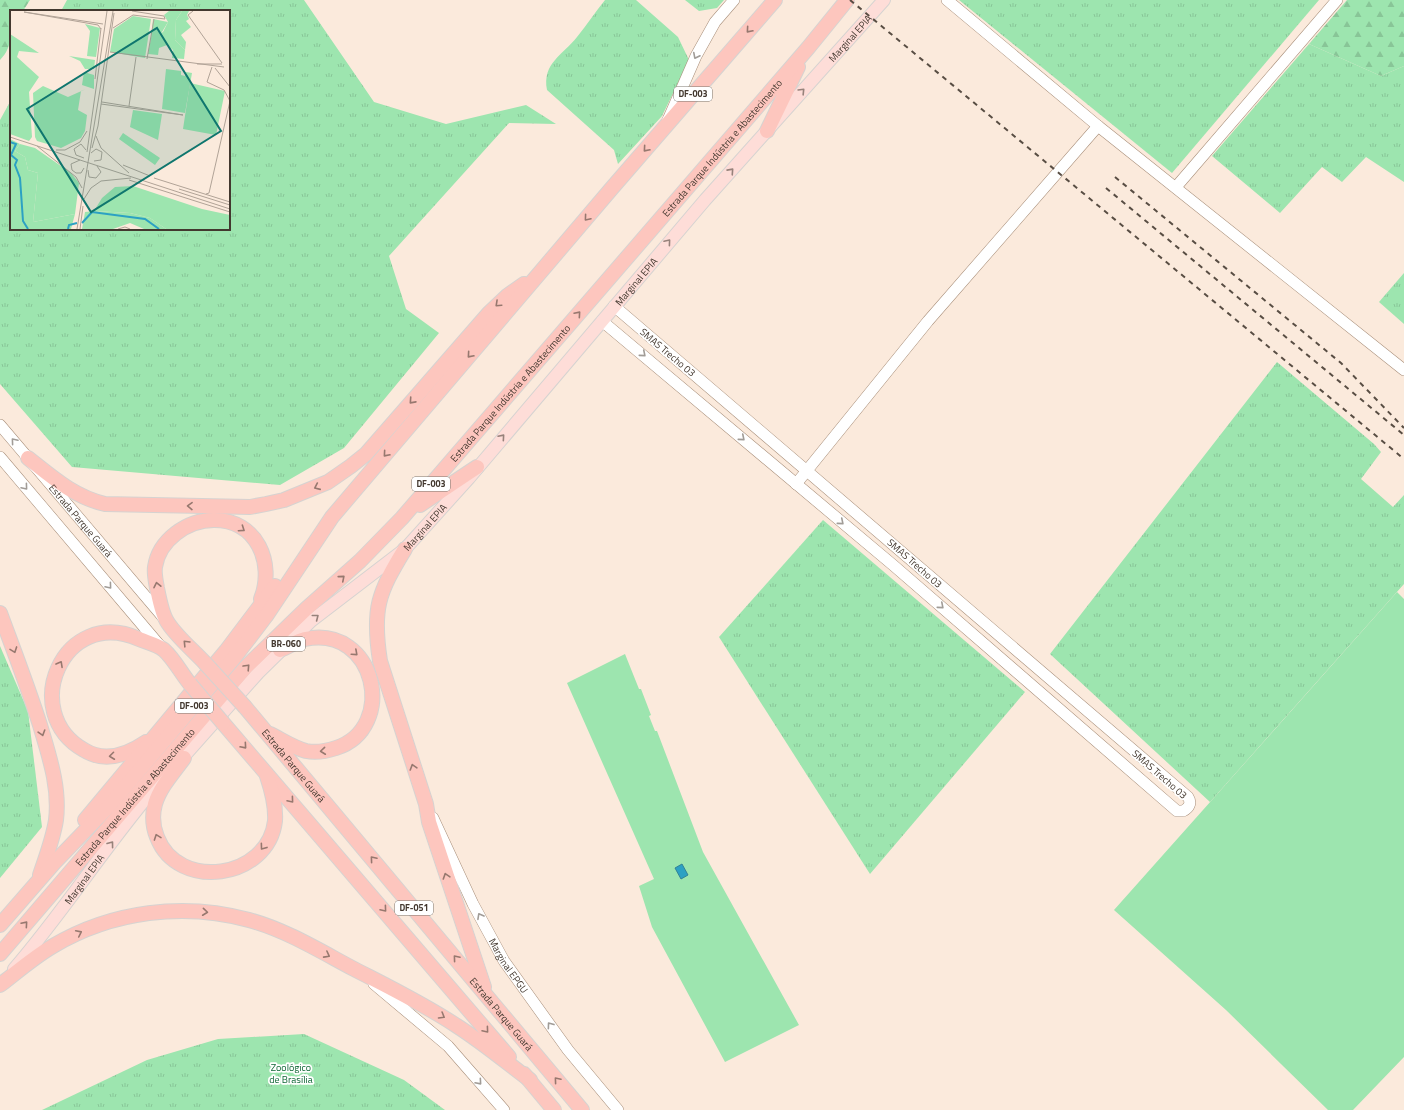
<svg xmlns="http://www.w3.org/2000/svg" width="1404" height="1110" viewBox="0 0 1404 1110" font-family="'Titillium Web',sans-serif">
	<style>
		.grass { fill: url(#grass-tufts) }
		.forest { fill: url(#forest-firs) }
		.garden { fill: #9de5af }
		.water { fill: #2ca1c3; stroke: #338297 }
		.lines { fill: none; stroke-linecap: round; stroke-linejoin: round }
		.secondary-casing { stroke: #a78d78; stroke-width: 12 }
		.primary-casing { stroke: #d6d3d1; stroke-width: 14 }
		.highway-casing { stroke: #d6d3d1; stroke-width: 16 }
		.secondary { stroke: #fff; stroke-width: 11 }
		.primary { stroke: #feddd8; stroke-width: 12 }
		.highway { stroke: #fdc6be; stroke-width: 14 }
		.rail { stroke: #584d43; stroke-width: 2; stroke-dasharray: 5 5; stroke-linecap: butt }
		.highway-bridge-casing { stroke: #d6d3d1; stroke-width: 16; stroke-linecap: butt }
		.highway-bridge { stroke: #fdc6be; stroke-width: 14 }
		.oneway { stroke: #97786f }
		.oneway2 { stroke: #a19c97 }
		.oneway3 { stroke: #97827b }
		.labels { text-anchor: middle; stroke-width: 3.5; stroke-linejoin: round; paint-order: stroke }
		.shield { fill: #fff; stroke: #7b746d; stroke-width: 1 }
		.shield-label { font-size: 9px; font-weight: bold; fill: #43382f }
		.street-label { font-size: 10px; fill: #43382f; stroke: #fff }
		.park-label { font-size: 10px; fill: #0c6532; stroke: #fff }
		.inset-river { fill: none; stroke: #2ca1c3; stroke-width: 2 }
		.inset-road { fill: none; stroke: #b1a397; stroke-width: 1 }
		.view { fill: #0f766e; fill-opacity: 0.15; stroke: #0f766e; stroke-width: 2 }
		.inset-edge { fill: none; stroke: #43382f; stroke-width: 2 }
	</style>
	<defs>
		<pattern id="grass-tufts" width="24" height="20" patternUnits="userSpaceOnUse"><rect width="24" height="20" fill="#9de5af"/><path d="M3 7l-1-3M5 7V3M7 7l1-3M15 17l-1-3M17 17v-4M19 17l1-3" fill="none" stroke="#88c597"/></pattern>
		<pattern id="forest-firs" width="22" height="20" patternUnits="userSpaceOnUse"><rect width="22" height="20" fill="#9de5af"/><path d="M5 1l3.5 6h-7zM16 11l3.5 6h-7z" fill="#88c597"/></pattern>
	</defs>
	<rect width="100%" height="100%" fill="#fbeadc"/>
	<g class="grass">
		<polygon points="67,0 304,0 374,102 446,124 526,105 556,124 509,123 389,256 406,309 439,333 344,448 280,485 72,467 0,384 0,120 11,100 11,229 229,229 229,11 61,11"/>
		<path d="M605 0H636L678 37 689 60 662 116 618 164 614 150 547 90C542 63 563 55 577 37 587 25 595 12 605 0Z"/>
		<polygon points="685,0 724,0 717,8 699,11"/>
		<polygon points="959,0 1319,0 1172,173"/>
		<polygon points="1309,44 1381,76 1404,66 1404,182 1366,157 1342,182 1322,167 1280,213 1212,156"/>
		<polygon points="1404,273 1404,324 1379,302"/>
		<polygon points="1277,362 1374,444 1381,452 1361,479 1393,507 1404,495 1404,584 1210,802 1050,654"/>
		<polygon points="823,520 1025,692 870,874 719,637"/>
		<polygon points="0,646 28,711 42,827 0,878"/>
		<polygon points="304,1034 404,1080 445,1110 42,1110 147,1060 218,1039"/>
	</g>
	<g class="forest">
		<path d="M0 0H30L23 11H11C11 30 14 46 0 60Z"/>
		<polygon points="1347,0 1404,0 1404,66 1381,76 1309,44"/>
	</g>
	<g class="garden">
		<polygon points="1397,592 1404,599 1404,1057 1353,1110 1328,1110 1226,1010 1114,910"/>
		<polygon points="625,654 639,689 641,689 651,715 649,716 655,731 657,731 703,852 799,1025 725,1062 652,927 639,886 654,879 567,683"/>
	</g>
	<polygon class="water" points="682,864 688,875 681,879 675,868"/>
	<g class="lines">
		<defs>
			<g id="secondary">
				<polyline points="947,0 1098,126 1404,370"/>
				<polyline points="668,120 696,56 715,22 734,0"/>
				<polyline points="1176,187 1337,0"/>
				<path d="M602 321 893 565 1177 811H1183C1189 808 1192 803 1188 797L614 306"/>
				<path id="s1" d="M0 425 163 617"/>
				<polyline points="0,457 161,647"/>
				<polyline points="796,484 928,321 1098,126"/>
				<path id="s2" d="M433 818 473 904 504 961 568 1050 618 1110"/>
				<polyline points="374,984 448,1046 504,1110"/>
			</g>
			<g id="primary">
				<path id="s3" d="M177 764 258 673 311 621 405 549 469 478 705 200 884 0"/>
				<path id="s4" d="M14 969C67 908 110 838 164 777"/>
			</g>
			<g id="highway">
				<polyline points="767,131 798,67"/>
				<path d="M28 458C52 477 74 497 105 504L250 507 266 504 284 500 328 482 351 466 366 454 489 313 507 296 524 284"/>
				<polyline points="420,505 477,467"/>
				<path d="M405 549C378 593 372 609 380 661L426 804 429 822 484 987"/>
				<path d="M0 613C14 651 28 687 40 725 49 756 60 787 56 820 53 839 46 857 40 875"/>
				<path d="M205 663C193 650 177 637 168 623 162 615 159 598 157 588 156 582 154 574 155 567 159 540 187 520 214 520 257 520 275 563 261 599"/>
				<path id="s5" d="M245 707 582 1110"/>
				<polyline points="223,723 509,1057"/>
				<path d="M270 734C282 740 294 748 306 751 316 753 327 751 336 748 398 728 376 624 305 639 297 641 288 647 280 650"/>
				<path d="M146 742C127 755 105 763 84 750 18 713 63 605 139 639 146 642 158 645 164 650 174 659 181 673 190 684"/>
				<path d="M184 758C174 772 160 787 155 804 152 815 153 827 157 837 178 892 268 879 275 821 276 805 272 791 267 776"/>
				<polyline points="85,820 226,651 275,586"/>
				<polyline points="0,925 54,863 109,806 234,658 266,616 332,517 612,188 775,0"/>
				<path id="s6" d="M0 954 246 667 306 609 360 561 402 518 808 48 847 0"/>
				<path d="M0 985C17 972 34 957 53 946 112 911 184 902 249 920 286 930 320 951 354 969 389 987 424 1004 457 1026 482 1042 506 1062 530 1080"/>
				<polyline points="524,1074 554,1110"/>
			</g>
		</defs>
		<use href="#secondary" class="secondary-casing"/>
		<use href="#primary" class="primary-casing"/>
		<use href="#highway" class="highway-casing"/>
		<use href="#secondary" class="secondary"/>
		<use href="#primary" class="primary"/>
		<use href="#highway" class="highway"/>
		<g class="rail">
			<polyline points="850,0 1404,459"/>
			<polyline points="1115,177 1341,363 1404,428"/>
			<polyline points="1106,188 1404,435"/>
		</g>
		<defs>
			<g id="highway-bridge">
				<polyline points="205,663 245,707"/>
				<polyline points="190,684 223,723"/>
			</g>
		</defs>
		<use href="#highway-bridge" class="highway-bridge-casing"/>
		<use href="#highway-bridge" class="highway-bridge"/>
	</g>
	<defs><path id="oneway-chevron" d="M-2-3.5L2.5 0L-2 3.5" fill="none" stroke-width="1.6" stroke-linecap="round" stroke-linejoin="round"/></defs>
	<g class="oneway">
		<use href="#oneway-chevron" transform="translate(749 30) rotate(131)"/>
		<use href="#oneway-chevron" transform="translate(646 149) rotate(131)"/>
		<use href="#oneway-chevron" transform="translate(587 218) rotate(130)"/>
		<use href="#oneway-chevron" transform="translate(498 304) rotate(137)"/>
		<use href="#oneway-chevron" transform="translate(578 314) rotate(-49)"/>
		<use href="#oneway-chevron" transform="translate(470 355) rotate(131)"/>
		<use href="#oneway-chevron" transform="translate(412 401) rotate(132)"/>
		<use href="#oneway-chevron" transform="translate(386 454) rotate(131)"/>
		<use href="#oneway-chevron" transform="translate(317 487) rotate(156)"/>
		<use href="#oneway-chevron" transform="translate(190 506) rotate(-179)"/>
		<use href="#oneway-chevron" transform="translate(242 529) rotate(34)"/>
		<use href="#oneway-chevron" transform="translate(342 578) rotate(-41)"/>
		<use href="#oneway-chevron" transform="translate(157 585) rotate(-102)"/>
		<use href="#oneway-chevron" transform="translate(186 643) rotate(-134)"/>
		<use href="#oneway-chevron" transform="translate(14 650) rotate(70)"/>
		<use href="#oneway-chevron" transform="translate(355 653) rotate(42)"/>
		<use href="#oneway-chevron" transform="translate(60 664) rotate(-61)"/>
		<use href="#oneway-chevron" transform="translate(247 667) rotate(-47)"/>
		<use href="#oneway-chevron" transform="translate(42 733) rotate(73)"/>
		<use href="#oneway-chevron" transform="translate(244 746) rotate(49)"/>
		<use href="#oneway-chevron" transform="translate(323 751) rotate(174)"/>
		<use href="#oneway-chevron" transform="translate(112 756) rotate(173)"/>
		<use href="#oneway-chevron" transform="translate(413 767) rotate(-107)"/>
		<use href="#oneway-chevron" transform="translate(291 800) rotate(50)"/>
		<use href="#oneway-chevron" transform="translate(157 837) rotate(-110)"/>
		<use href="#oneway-chevron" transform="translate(263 847) rotate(126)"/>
		<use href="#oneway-chevron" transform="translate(373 859) rotate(-130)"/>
		<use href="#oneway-chevron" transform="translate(446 876) rotate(-108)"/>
		<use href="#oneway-chevron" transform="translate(384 909) rotate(50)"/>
		<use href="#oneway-chevron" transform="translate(205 912) rotate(6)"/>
		<use href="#oneway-chevron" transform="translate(25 924) rotate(-49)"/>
		<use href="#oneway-chevron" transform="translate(79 933) rotate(-26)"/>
		<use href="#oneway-chevron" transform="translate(327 955) rotate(28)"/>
		<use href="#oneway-chevron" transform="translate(456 958) rotate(-130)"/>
		<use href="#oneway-chevron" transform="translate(442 1016) rotate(31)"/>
		<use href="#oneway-chevron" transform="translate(486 1030) rotate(50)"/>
		<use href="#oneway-chevron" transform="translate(557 1080) rotate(-130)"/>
	</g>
	<g class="oneway2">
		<use href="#oneway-chevron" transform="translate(696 56) rotate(117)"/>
		<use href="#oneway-chevron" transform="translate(643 354) rotate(40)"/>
		<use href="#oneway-chevron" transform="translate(742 438) rotate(40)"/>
		<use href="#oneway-chevron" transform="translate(14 441) rotate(-130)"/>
		<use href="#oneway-chevron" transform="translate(25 487) rotate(50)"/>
		<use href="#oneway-chevron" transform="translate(841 522) rotate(40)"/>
		<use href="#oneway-chevron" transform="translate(109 586) rotate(50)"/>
		<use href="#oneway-chevron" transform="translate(941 606) rotate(41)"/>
		<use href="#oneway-chevron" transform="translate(480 916) rotate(-119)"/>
		<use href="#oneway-chevron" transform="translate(550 1025) rotate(-126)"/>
		<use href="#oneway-chevron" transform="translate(479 1082) rotate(49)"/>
	</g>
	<g class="oneway3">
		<use href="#oneway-chevron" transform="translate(802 91) rotate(-46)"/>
		<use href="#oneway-chevron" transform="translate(731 171) rotate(-48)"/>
		<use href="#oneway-chevron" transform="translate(668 242) rotate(-50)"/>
		<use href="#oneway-chevron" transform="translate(502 437) rotate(-49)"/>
		<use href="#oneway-chevron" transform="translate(316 617) rotate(-38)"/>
		<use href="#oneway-chevron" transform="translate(111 844) rotate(-53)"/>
	</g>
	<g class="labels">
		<g class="shield">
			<rect x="674" y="87" width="38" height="14" rx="3"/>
			<rect x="412" y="477" width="38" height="14" rx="3"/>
			<rect x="267" y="637" width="38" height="14" rx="3"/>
			<rect x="175" y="699" width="38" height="14" rx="3"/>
			<rect x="395" y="901" width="38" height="14" rx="3"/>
		</g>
		<g class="shield-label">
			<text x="693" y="97">DF-003</text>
			<text x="431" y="487">DF-003</text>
			<text x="286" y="647">BR-060</text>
			<text x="194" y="709">DF-003</text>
			<text x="414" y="911">DF-051</text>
		</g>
		<g class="street-label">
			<text dy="4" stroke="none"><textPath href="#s3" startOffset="992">Marginal EPIA</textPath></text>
			<text dy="4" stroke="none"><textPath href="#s6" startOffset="1083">Estrada Parque Indústria e Abastecimento</textPath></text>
			<text dy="4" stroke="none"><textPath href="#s3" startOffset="668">Marginal EPIA</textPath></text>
			<text transform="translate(668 352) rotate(40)" y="4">SMAS Trecho 03</text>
			<text dy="4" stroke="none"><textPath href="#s6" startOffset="759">Estrada Parque Indústria e Abastecimento</textPath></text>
			<text dy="4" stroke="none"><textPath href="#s1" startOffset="125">Estrada Parque Guará</textPath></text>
			<text dy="4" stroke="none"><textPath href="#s3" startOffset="344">Marginal EPIA</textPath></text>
			<text transform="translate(915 563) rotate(41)" y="4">SMAS Trecho 03</text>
			<text dy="4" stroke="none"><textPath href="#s5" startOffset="76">Estrada Parque Guará</textPath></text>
			<text transform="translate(1160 774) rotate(41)" y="4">SMAS Trecho 03</text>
			<text dy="4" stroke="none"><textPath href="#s6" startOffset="207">Estrada Parque Indústria e Abastecimento</textPath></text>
			<text dy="4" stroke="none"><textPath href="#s4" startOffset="114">Marginal EPIA</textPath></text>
			<text dy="4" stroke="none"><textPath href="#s2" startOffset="166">Marginal EPGU</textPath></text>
			<text dy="4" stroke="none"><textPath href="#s5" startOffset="400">Estrada Parque Guará</textPath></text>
		</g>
		<g class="park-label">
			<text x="291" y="1071">Zoológico<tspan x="291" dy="12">de Brasília</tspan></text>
		</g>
	</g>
	<g transform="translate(10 10)">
		<rect width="220" height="220" fill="#fbeadc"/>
		<path d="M159 1H172L166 10 165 30 175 40 174 49 162 48 163 40 157 35 149 38 148 45 138 44 141 28 153 22 158 12 154 5ZM123 6 141 9 135 48 100 42 104 19ZM75 14 90 18 86 47 77 46 80 21ZM59 46 85 50 84 59H75L70 51ZM156 59 171 61V65L175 66 176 62 182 63 175 103 152 99ZM74 62 84 65V79L72 75ZM33 76 58 87 76 79 71 81 68 100 77 105 75 121 71 128 51 138 27 131 25 127 23 83ZM123 100 152 104 148 130 120 117ZM10 134 25 138 61 163 69 173 65 204 23 212 28 163 18 160 15 147 5 141ZM123 176 192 199 220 205V219H156L140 208 120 203 84 201 92 188 105 177Z" fill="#9de5af"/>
		<path d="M172 1H179L177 5 179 9 176 11 181 17 171 25 176 32 175 40 165 30 166 10ZM143 9 158 12 149 27 141 28ZM0 24 29 43 9 41 7 47 29 67 19 82 22 127 19 131 0 124ZM0 129 10 134 5 141 15 147 18 160 28 163 23 212 65 204 61 219H0ZM84 201 120 203 140 208 156 219H134L120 213 103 219H72L75 202Z" fill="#9de5af"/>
		<path d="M180 73 215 81 206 125 173 119ZM113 123 150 148 145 155 109 129Z" fill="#9de5af"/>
		<path class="inset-river" d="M0 132 6 134 1 145 7 150 5 155 10 168 13 211 18 219M72 213 82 202 135 209 149 219M58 219 59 215 67 213"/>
		<path class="inset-road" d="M122 1 154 6 155 9M183 1 178 5 212 53M103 18 123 5 155 9M91 19 88 15 14 2 93 14M100 42 214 57M137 49 144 9M187 54H212M205 58 220 77M85 69 91 18M91 94 173 105 92 92M119 96 126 47M86 126 91 138 119 163M0 127 70 150M27 136 66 167 72 178M82 138 88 116 104 3M46 140H55L70 132 77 121M77 142 97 1M81 143 86 139 92 142 91 150 84 151M74 148 66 145 64 139 71 134 76 140M113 155 140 166M74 158 71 163H66L62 160 61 154 70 150 220 199M78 160 79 167 86 168 91 162 87 156M144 168 220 192M119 170 220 202M169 179 220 195M196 184 199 183 220 91 214 80 197 72 202 57M74 189 81 178 91 171 121 168M67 219 103 1M70 219 73 196M108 219 115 217 120 219"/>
		<path class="view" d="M147 18 211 121 81 202 17 99Z"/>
		<rect width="220" height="220" class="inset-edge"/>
	</g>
</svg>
